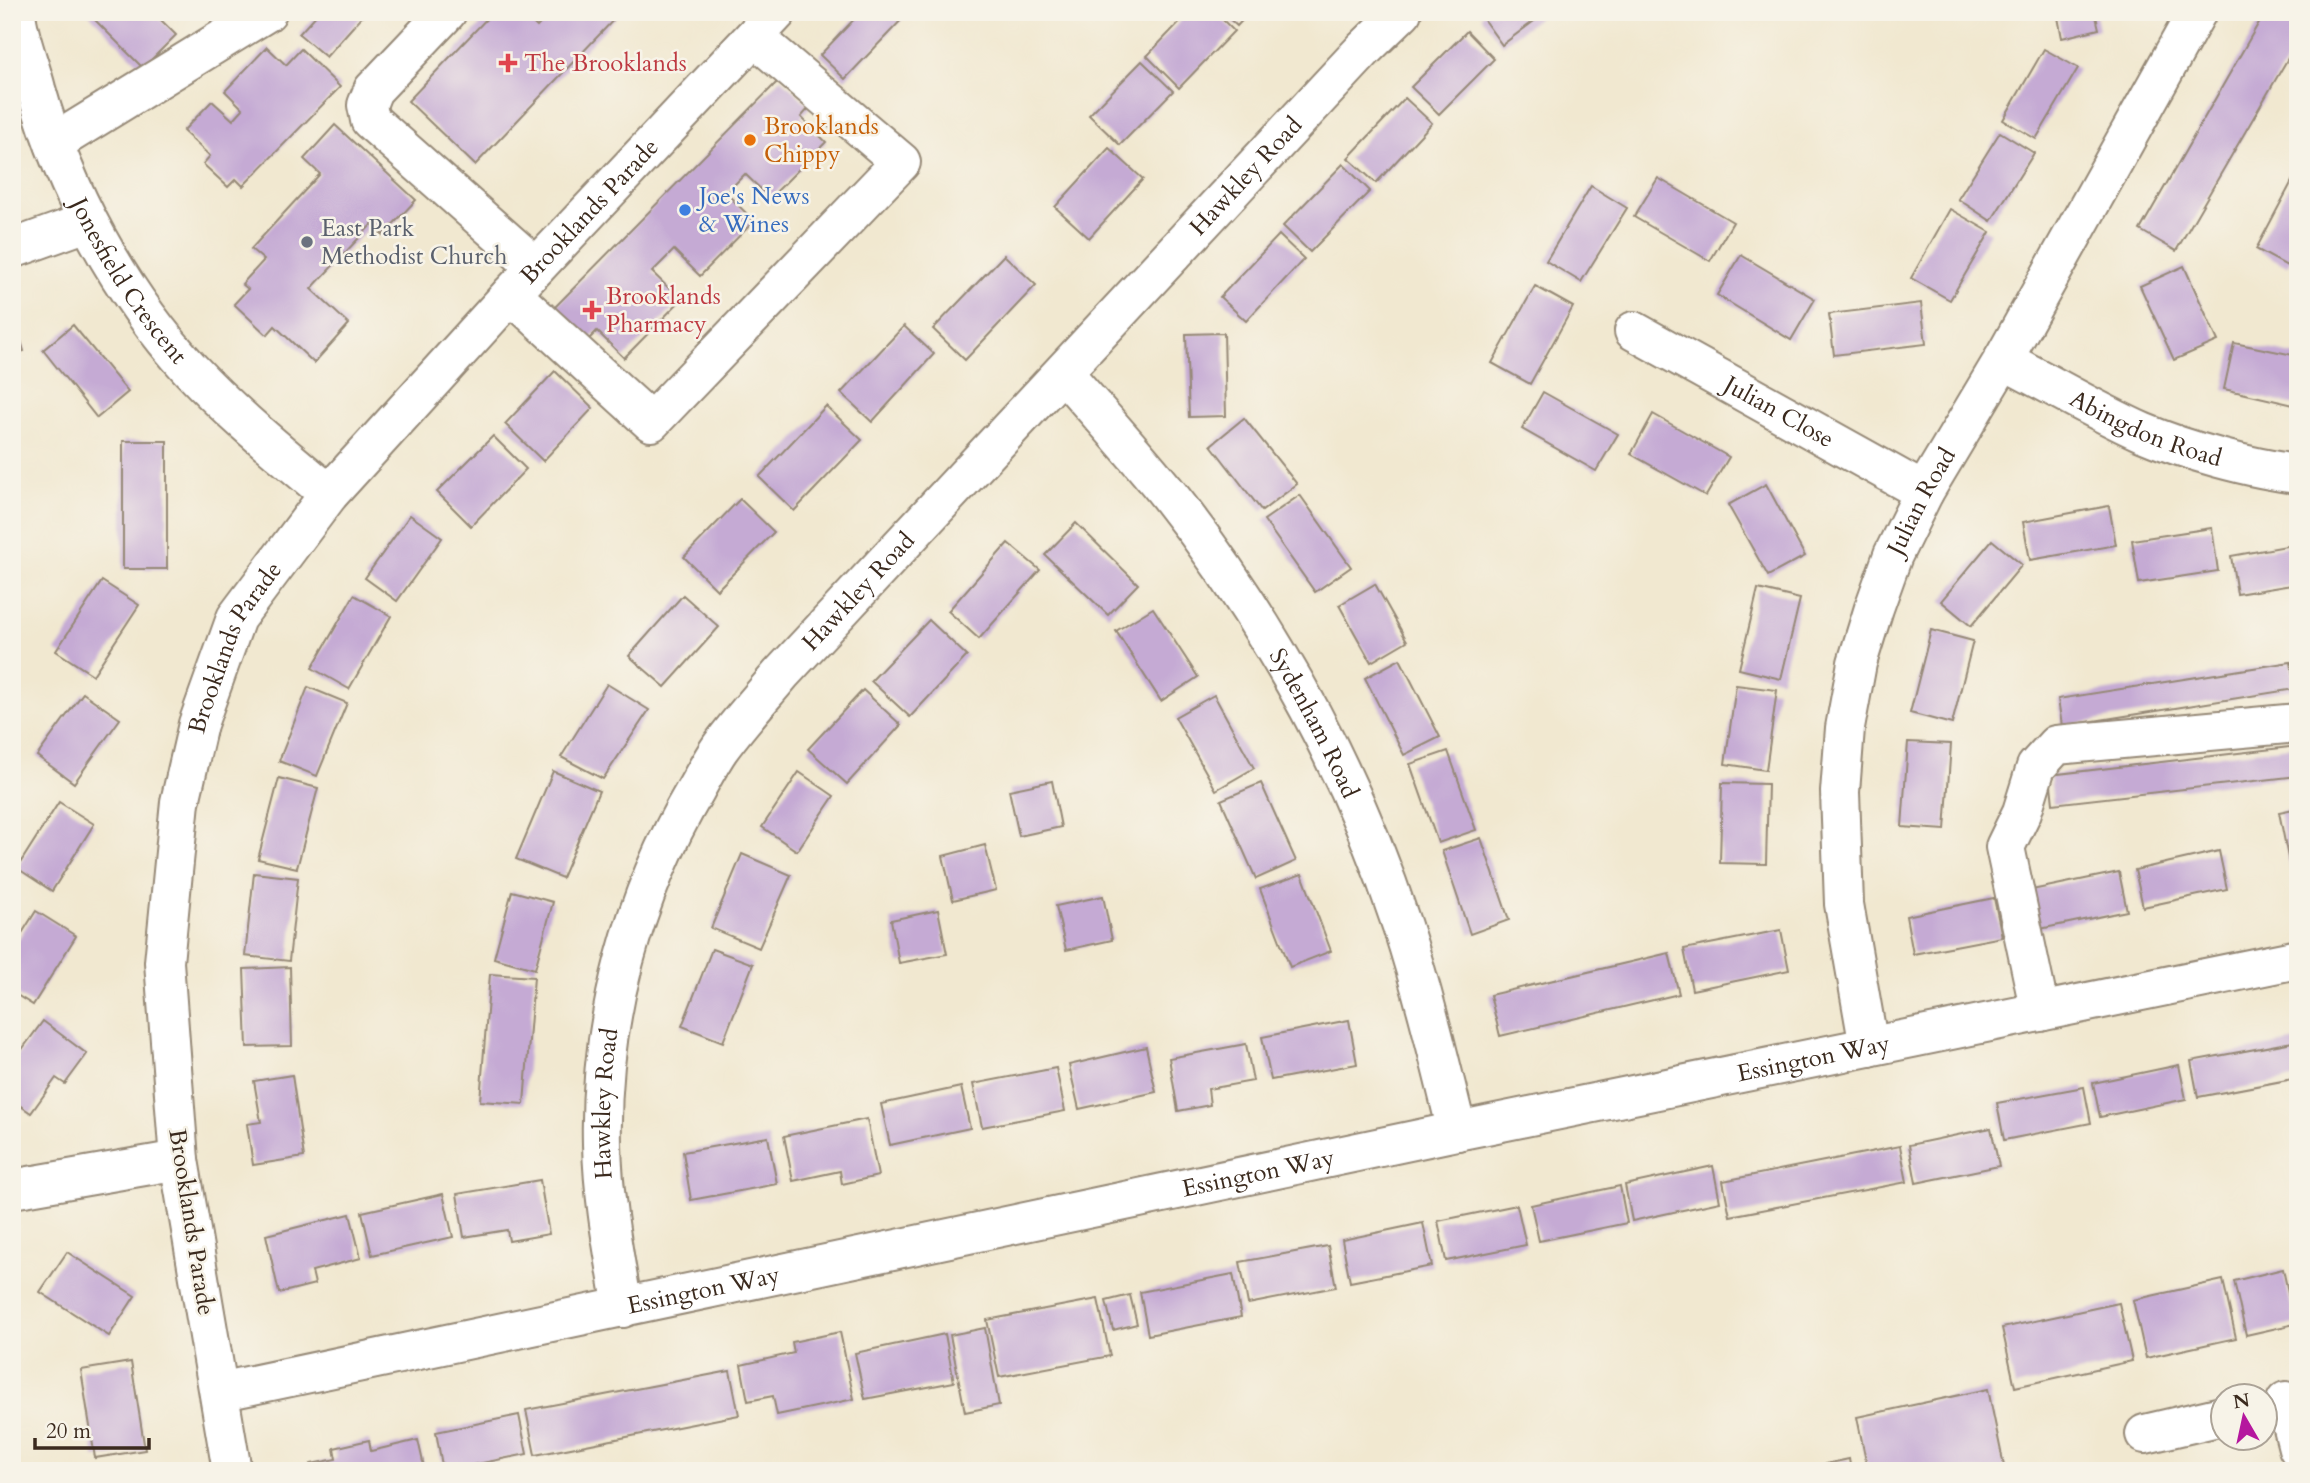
<svg xmlns="http://www.w3.org/2000/svg" width="2310" height="1483" viewBox="0 0 2310 1483" font-family="Cardo,serif">
	<style>
		.building { fill: #c5aad4 }
		.lines { fill: none; stroke-linecap: round; stroke-linejoin: round }
		.minor-casing { stroke: #968977; stroke-width: 42 }
		.minor { stroke: #fff; stroke-width: 38 }
		.health-dot { fill: #e0444e; stroke: #f7f3e8; stroke-width: 2.5 }
		.food-dot { fill: #e8710a; stroke: #f7f3e8; stroke-width: 2.5 }
		.shop-dot { fill: #3f7fe0; stroke: #f7f3e8; stroke-width: 2.5 }
		.worship-dot { fill: #6b7280; stroke: #f7f3e8; stroke-width: 2.5 }
		.labels { text-anchor: middle; stroke-width: 5; stroke-linejoin: round; paint-order: stroke }
		.health-label { font-size: 24px; fill: #be3a42; stroke: #f7f3e8; text-anchor: start }
		.food-label { font-size: 24px; fill: #c56008; stroke: #f7f3e8; text-anchor: start }
		.street-label { font-size: 24px; fill: #3b2a1e; stroke: #f7f3e8 }
		.shop-label { font-size: 24px; fill: #366cbe; stroke: #f7f3e8; text-anchor: start }
		.worship-label { font-size: 24px; fill: #5b616d; stroke: #f7f3e8; text-anchor: start }
	</style>
	<rect width="100%" height="100%" fill="#f7f3e8"/>
	<filter id="ink" filterUnits="userSpaceOnUse"><feTurbulence type="fractalNoise" baseFrequency=".0143" numOctaves="2"/><feDisplacementMap in="SourceGraphic" scale="14" xChannelSelector="R" yChannelSelector="G"/><feConvolveMatrix kernelMatrix="1 2 1 2 8 2 1 2 1" color-interpolation-filters="sRGB"/></filter>
	<filter id="wash" filterUnits="userSpaceOnUse"><feTurbulence type="fractalNoise" baseFrequency=".00686" numOctaves="4" result="noise"/><feDisplacementMap in="SourceGraphic" scale="28" xChannelSelector="R" yChannelSelector="G"/><feGaussianBlur stdDeviation="1.57" result="paint"/><feColorMatrix in="noise" values="0 0 0 0 0 0 0 0 0 0 0 0 0 0 0 0 0 1.4 0 .05"/><feComposite in="paint" operator="in"/></filter>
	<g filter="url(#wash)">
		<rect width="100%" height="100%" fill="#f1e8d0"/>
		<g id="blocks">
			<g class="building">
				<polygon points="87,12 153,12 176,35 143,68"/>
				<polygon points="319,12 366,12 326,57 299,34"/>
				<polygon points="493,12 521,12 537,27 551,12 621,12 475,165 408,101"/>
				<polygon points="861,12 905,12 907,14 845,79 820,55"/>
				<polygon points="1189,12 1215,12 1234,31 1179,88 1147,56"/>
				<polygon points="1222,12 1250,12 1237,26"/>
				<polygon points="1486,12 1546,12 1502,45 1481,16"/>
				<polygon points="2057,12 2095,12 2099,29 2062,38"/>
				<polygon points="2265,12 2298,12 2298,41 2176,251 2140,230"/>
				<polygon points="1467,31 1494,59 1439,114 1411,87"/>
				<polygon points="267,47 286,65 301,49 340,87 243,186 236,179 228,187 203,164 210,156 183,131 212,101 233,120 243,109 225,91"/>
				<polygon points="2044,49 2078,68 2036,139 2003,120"/>
				<polygon points="1142,61 1173,91 1120,145 1089,115"/>
				<polygon points="781,78 810,107 801,117 826,142 770,198 745,174 726,193 754,221 700,276 674,250 652,272 681,300 624,358 597,331 586,342 553,309"/>
				<polygon points="1405,98 1432,123 1376,183 1348,158"/>
				<polygon points="335,125 416,200 383,235 372,224 311,289 349,324 314,363 275,326 267,335 234,304 248,289 242,284 264,260 251,249 320,174 304,159"/>
				<polygon points="2000,132 2034,153 1991,221 1958,199"/>
				<polygon points="1109,148 1143,179 1089,238 1055,207"/>
				<polygon points="1343,164 1370,191 1310,252 1283,226"/>
				<polygon points="2298,170 2298,247 2287,266 2256,249"/>
				<polygon points="1658,178 1733,222 1710,261 1634,217"/>
				<polygon points="1591,186 1627,208 1581,282 1546,261"/>
				<polygon points="1950,209 1990,232 1950,300 1911,278"/>
				<polygon points="1279,235 1304,259 1246,321 1220,297"/>
				<polygon points="1004,255 1036,285 965,360 933,329"/>
				<polygon points="1741,255 1815,299 1791,340 1717,295"/>
				<polygon points="2184,266 2218,341 2174,360 2140,286"/>
				<polygon points="1535,286 1573,307 1530,384 1492,363"/>
				<polygon points="1921,303 1926,344 1834,355 1829,314"/>
				<polygon points="12,311 24,351 12,354"/>
				<polygon points="73,325 128,392 97,418 43,350"/>
				<polygon points="904,326 934,354 872,422 841,393"/>
				<polygon points="1224,333 1226,416 1189,417 1186,334"/>
				<polygon points="2234,343 2298,356 2298,406 2224,389"/>
				<polygon points="555,371 593,408 543,461 505,424"/>
				<polygon points="1543,392 1618,434 1596,471 1522,429"/>
				<polygon points="826,406 862,440 794,511 759,477"/>
				<polygon points="1653,414 1729,457 1706,496 1631,454"/>
				<polygon points="1244,418 1297,484 1262,511 1211,445"/>
				<polygon points="493,436 526,469 471,526 437,492"/>
				<rect x="123" y="441" width="44" height="128"/>
				<polygon points="1766,484 1805,556 1768,576 1728,505"/>
				<polygon points="1300,495 1351,567 1315,592 1264,520"/>
				<polygon points="740,499 774,532 717,590 684,557"/>
				<polygon points="2109,506 2116,545 2030,560 2023,522"/>
				<polygon points="410,515 442,538 397,601 365,578"/>
				<polygon points="1076,523 1138,584 1108,615 1045,555"/>
				<polygon points="2212,528 2218,571 2139,583 2132,540"/>
				<polygon points="1992,540 2022,565 1971,626 1941,601"/>
				<polygon points="1008,543 1040,570 979,639 948,611"/>
				<polygon points="2298,544 2298,584 2237,594 2231,556"/>
				<polygon points="102,581 139,605 93,675 56,651"/>
				<polygon points="1375,584 1407,641 1371,662 1339,605"/>
				<polygon points="1758,589 1800,599 1781,679 1739,669"/>
				<polygon points="354,595 391,616 349,689 312,668"/>
				<polygon points="683,595 719,627 665,687 629,656"/>
				<polygon points="1153,608 1198,677 1161,701 1116,631"/>
				<polygon points="929,620 967,656 910,717 871,681"/>
				<polygon points="1931,630 1973,641 1952,724 1910,713"/>
				<polygon points="1400,659 1440,737 1404,755 1365,678"/>
				<polygon points="2291,662 2295,689 2062,726 2058,699"/>
				<polygon points="607,684 649,710 603,779 561,757"/>
				<polygon points="1736,685 1777,690 1766,770 1725,764"/>
				<polygon points="308,687 347,703 317,776 279,761"/>
				<polygon points="863,690 901,725 847,784 808,749"/>
				<polygon points="83,693 120,719 74,783 37,756"/>
				<polygon points="1214,695 1254,768 1216,790 1175,717"/>
				<polygon points="1908,742 1951,744 1945,830 1902,827"/>
				<polygon points="2298,746 2298,776 2053,804 2050,775"/>
				<polygon points="1448,751 1476,830 1438,843 1410,764"/>
				<polygon points="553,771 599,791 562,878 516,859"/>
				<polygon points="799,772 834,796 797,851 762,827"/>
				<polygon points="279,778 318,788 297,868 258,859"/>
				<polygon points="1052,781 1061,827 1019,836 1009,790"/>
				<polygon points="1261,783 1296,861 1256,879 1221,800"/>
				<polygon points="1722,783 1768,784 1766,864 1720,863"/>
				<polygon points="59,802 94,824 52,891 17,868"/>
				<polygon points="2298,808 2298,893 2295,893 2279,812"/>
				<polygon points="1481,838 1509,920 1470,934 1442,851"/>
				<polygon points="985,845 996,890 953,900 943,856"/>
				<polygon points="2219,851 2227,889 2143,907 2135,870"/>
				<polygon points="742,854 791,875 759,948 711,928"/>
				<polygon points="2119,872 2127,911 2035,930 2027,891"/>
				<polygon points="254,873 298,878 289,961 245,956"/>
				<polygon points="1302,874 1331,951 1290,967 1260,889"/>
				<polygon points="512,891 553,902 535,969 494,958"/>
				<polygon points="1103,896 1112,940 1066,950 1056,906"/>
				<polygon points="1994,898 2002,937 1913,954 1906,916"/>
				<polygon points="938,910 947,954 899,963 891,920"/>
				<polygon points="36,911 76,936 33,1005 12,992 12,949"/>
				<polygon points="1781,930 1789,970 1692,990 1684,949"/>
				<polygon points="712,949 753,964 723,1042 682,1026"/>
				<polygon points="1669,953 1679,994 1500,1036 1490,995"/>
				<polygon points="290,967 292,1046 247,1047 244,969"/>
				<polygon points="490,974 534,977 524,1104 480,1101"/>
				<polygon points="1349,1020 1357,1064 1271,1080 1262,1037"/>
				<polygon points="43,1021 87,1054 65,1084 56,1078 31,1113 12,1100 12,1063"/>
				<polygon points="2298,1041 2298,1078 2198,1097 2191,1061"/>
				<polygon points="1246,1044 1253,1081 1208,1089 1210,1105 1178,1111 1169,1058"/>
				<polygon points="1146,1047 1156,1092 1079,1109 1069,1065"/>
				<polygon points="2179,1065 2186,1099 2100,1117 2093,1083"/>
				<polygon points="1056,1068 1065,1111 982,1127 973,1084"/>
				<polygon points="292,1075 304,1157 253,1165 247,1124 261,1122 254,1081"/>
				<polygon points="961,1087 970,1128 890,1145 881,1104"/>
				<polygon points="2084,1087 2091,1123 2004,1140 1997,1103"/>
				<polygon points="867,1119 878,1176 842,1184 840,1171 793,1181 784,1136"/>
				<polygon points="1991,1128 1999,1166 1916,1183 1909,1145"/>
				<polygon points="768,1137 777,1184 691,1200 683,1152"/>
				<polygon points="1900,1146 1907,1182 1730,1216 1723,1181"/>
				<polygon points="1713,1166 1720,1202 1632,1221 1625,1185"/>
				<polygon points="540,1180 549,1234 509,1241 507,1230 464,1237 457,1194"/>
				<polygon points="1620,1186 1627,1223 1539,1241 1531,1205"/>
				<polygon points="443,1194 453,1237 372,1255 362,1212"/>
				<polygon points="1517,1205 1526,1245 1446,1261 1438,1221"/>
				<polygon points="350,1214 361,1258 312,1271 315,1284 279,1293 266,1235"/>
				<polygon points="1423,1223 1432,1266 1350,1282 1342,1240"/>
				<polygon points="1328,1246 1336,1287 1248,1304 1240,1262"/>
				<polygon points="67,1252 135,1296 109,1336 40,1292"/>
				<polygon points="2283,1269 2295,1324 2246,1335 2234,1281"/>
				<polygon points="1233,1274 1241,1317 1148,1335 1140,1292"/>
				<polygon points="2223,1280 2236,1338 2146,1358 2133,1300"/>
				<polygon points="1130,1295 1137,1324 1113,1330 1106,1301"/>
				<polygon points="1098,1299 1110,1356 999,1377 987,1320"/>
				<polygon points="2119,1303 2132,1361 2015,1387 2002,1328"/>
				<polygon points="985,1328 999,1405 965,1412 950,1335"/>
				<polygon points="840,1332 854,1399 777,1415 773,1396 748,1401 741,1365 794,1353 792,1342"/>
				<polygon points="945,1334 954,1382 865,1399 855,1353"/>
				<polygon points="131,1362 145,1450 95,1458 81,1370"/>
				<polygon points="730,1371 739,1415 535,1455 526,1410"/>
				<polygon points="1988,1389 2005,1471 1868,1471 1857,1417"/>
				<polygon points="519,1415 527,1454 443,1471 436,1432"/>
				<polygon points="369,1440 371,1451 418,1440 425,1471 313,1471 311,1464 336,1459 334,1448"/>
				<polygon points="1849,1459 1851,1471 1799,1471 1798,1470"/>
			</g>
		</g>
	</g>
	<g filter="url(#ink)">
		<use href="#blocks" fill-opacity="0" stroke="#968977" stroke-width="2"/>
		<g class="lines">
			<defs>
				<g id="minor">
					<path id="s1" d="M16 12C18 38 30 64 36 89 64 189 120 293 191 370 233 415 282 454 329 494"/>
					<polyline points="447,12 373,90 367,105 370,120 536,267"/>
					<polyline points="54,143 267,12"/>
					<polyline points="12,249 87,222"/>
					<polyline points="511,294 651,422 901,162 754,37"/>
					<path id="s2" d="M1634 331 1924 492"/>
					<path id="s3" d="M2003 360C2049 383 2095 411 2142 432 2184 450 2252 469 2298 474"/>
					<path id="s4" d="M1064 373C1098 413 1135 453 1168 494 1207 543 1244 597 1276 651 1328 737 1371 832 1402 926 1424 994 1440 1062 1457 1131"/>
					<polyline points="2040,1012 2005,847 2022,812 2036,767 2056,745 2298,723"/>
					<path id="s5" d="M1869 1047 1844 904 1840 792 1845 728 1857 663 1874 608 1893 555 1924 492 2003 360 2197 12"/>
					<polyline points="12,1189 179,1160"/>
					<path id="s6" d="M623 1308C614 1254 603 1199 602 1144 599 1020 633 896 696 789 704 775 711 761 720 748 739 722 761 698 781 674L1364 49 1402 12"/>
					<path id="s7" d="M219 1392 1457 1131 2298 959"/>
					<polyline points="2286,1401 2298,1448"/>
					<polyline points="2145,1434 2222,1416"/>
					<path id="s8" d="M232 1471 179 1160 164 962 180 802 198 724 236 618 329 494 511 294 777 12"/>
				</g>
			</defs>
			<use href="#minor" class="minor-casing"/>
			<use href="#minor" class="minor"/>
		</g>
	</g>
	<g class="health-dot">
		<path d="M504.5 52.5h7v7h7v7h-7v7h-7v-7h-7v-7h7z"/>
		<path d="M588.5 299.5h7v7h7v7h-7v7h-7v-7h-7v-7h7z"/>
	</g>
	<circle class="food-dot" cx="750" cy="140" r="7"/>
	<circle class="shop-dot" cx="685" cy="210" r="7"/>
	<circle class="worship-dot" cx="307" cy="242" r="7"/>
	<g class="labels">
		<g class="health-label">
			<text x="524" y="71">The Brooklands</text>
			<text x="606" y="304">Brooklands<tspan x="606" dy="28">Pharmacy</tspan></text>
		</g>
		<g class="food-label">
			<text x="764" y="134">Brooklands<tspan x="764" dy="28">Chippy</tspan></text>
		</g>
		<g class="street-label">
			<text dy="8" stroke="none"><textPath href="#s6" startOffset="1362">Hawkley Road</textPath></text>
			<text dy="8" stroke="none"><textPath href="#s8" startOffset="1407">Brooklands Parade</textPath></text>
			<text dy="8" stroke="none"><textPath href="#s1" startOffset="294">Jonesfield Crescent</textPath></text>
			<text dy="8" stroke="none"><textPath href="#s2" startOffset="166">Julian Close</textPath></text>
			<text dy="8" stroke="none"><textPath href="#s3" startOffset="159">Abingdon Road</textPath></text>
			<text dy="8" stroke="none"><textPath href="#s5" startOffset="562">Julian Road</textPath></text>
			<text dy="8" stroke="none"><textPath href="#s6" startOffset="794">Hawkley Road</textPath></text>
			<text dy="8" stroke="none"><textPath href="#s8" startOffset="840">Brooklands Parade</textPath></text>
			<text dy="8" stroke="none"><textPath href="#s4" startOffset="432">Sydenham Road</textPath></text>
			<text dy="8" stroke="none"><textPath href="#s7" startOffset="1629">Essington Way</textPath></text>
			<text dy="8" stroke="none"><textPath href="#s6" startOffset="206">Hawkley Road</textPath></text>
			<text dy="8" stroke="none"><textPath href="#s7" startOffset="1062">Essington Way</textPath></text>
			<text transform="translate(192 1222) rotate(81)" y="8">Brooklands Parade</text>
			<text dy="8" stroke="none"><textPath href="#s7" startOffset="495">Essington Way</textPath></text>
		</g>
		<g class="shop-label">
			<text x="699" y="204">Joe's News<tspan x="699" dy="28">&amp; Wines</tspan></text>
		</g>
		<g class="worship-label">
			<text x="321" y="236">East Park<tspan x="321" dy="28">Methodist Church</tspan></text>
		</g>
	</g>
	<rect width="2310" height="1483" fill="none" stroke="#f7f3e8" stroke-width="42"/>
	<g transform="translate(2244 1417) rotate(351)"><circle r="33" fill="#f7f3e8" stroke="#aca397" stroke-width="2"/>
	<path d="M0-5L12 26L0 18L-12 26Z" fill="#b5179e"/>
	<text y="-10" font-size="19" font-weight="bold" text-anchor="middle" fill="#3b2a1e">N</text>
	</g>
	<path d="M35 1438v10h114v-10" fill="none" stroke="#3b2a1e" stroke-width="3.5"/>
	<text x="46" y="1438" font-size="21" fill="#3b2a1e" stroke="#f7f3e8" stroke-width="5" paint-order="stroke">20 m</text>
</svg>
